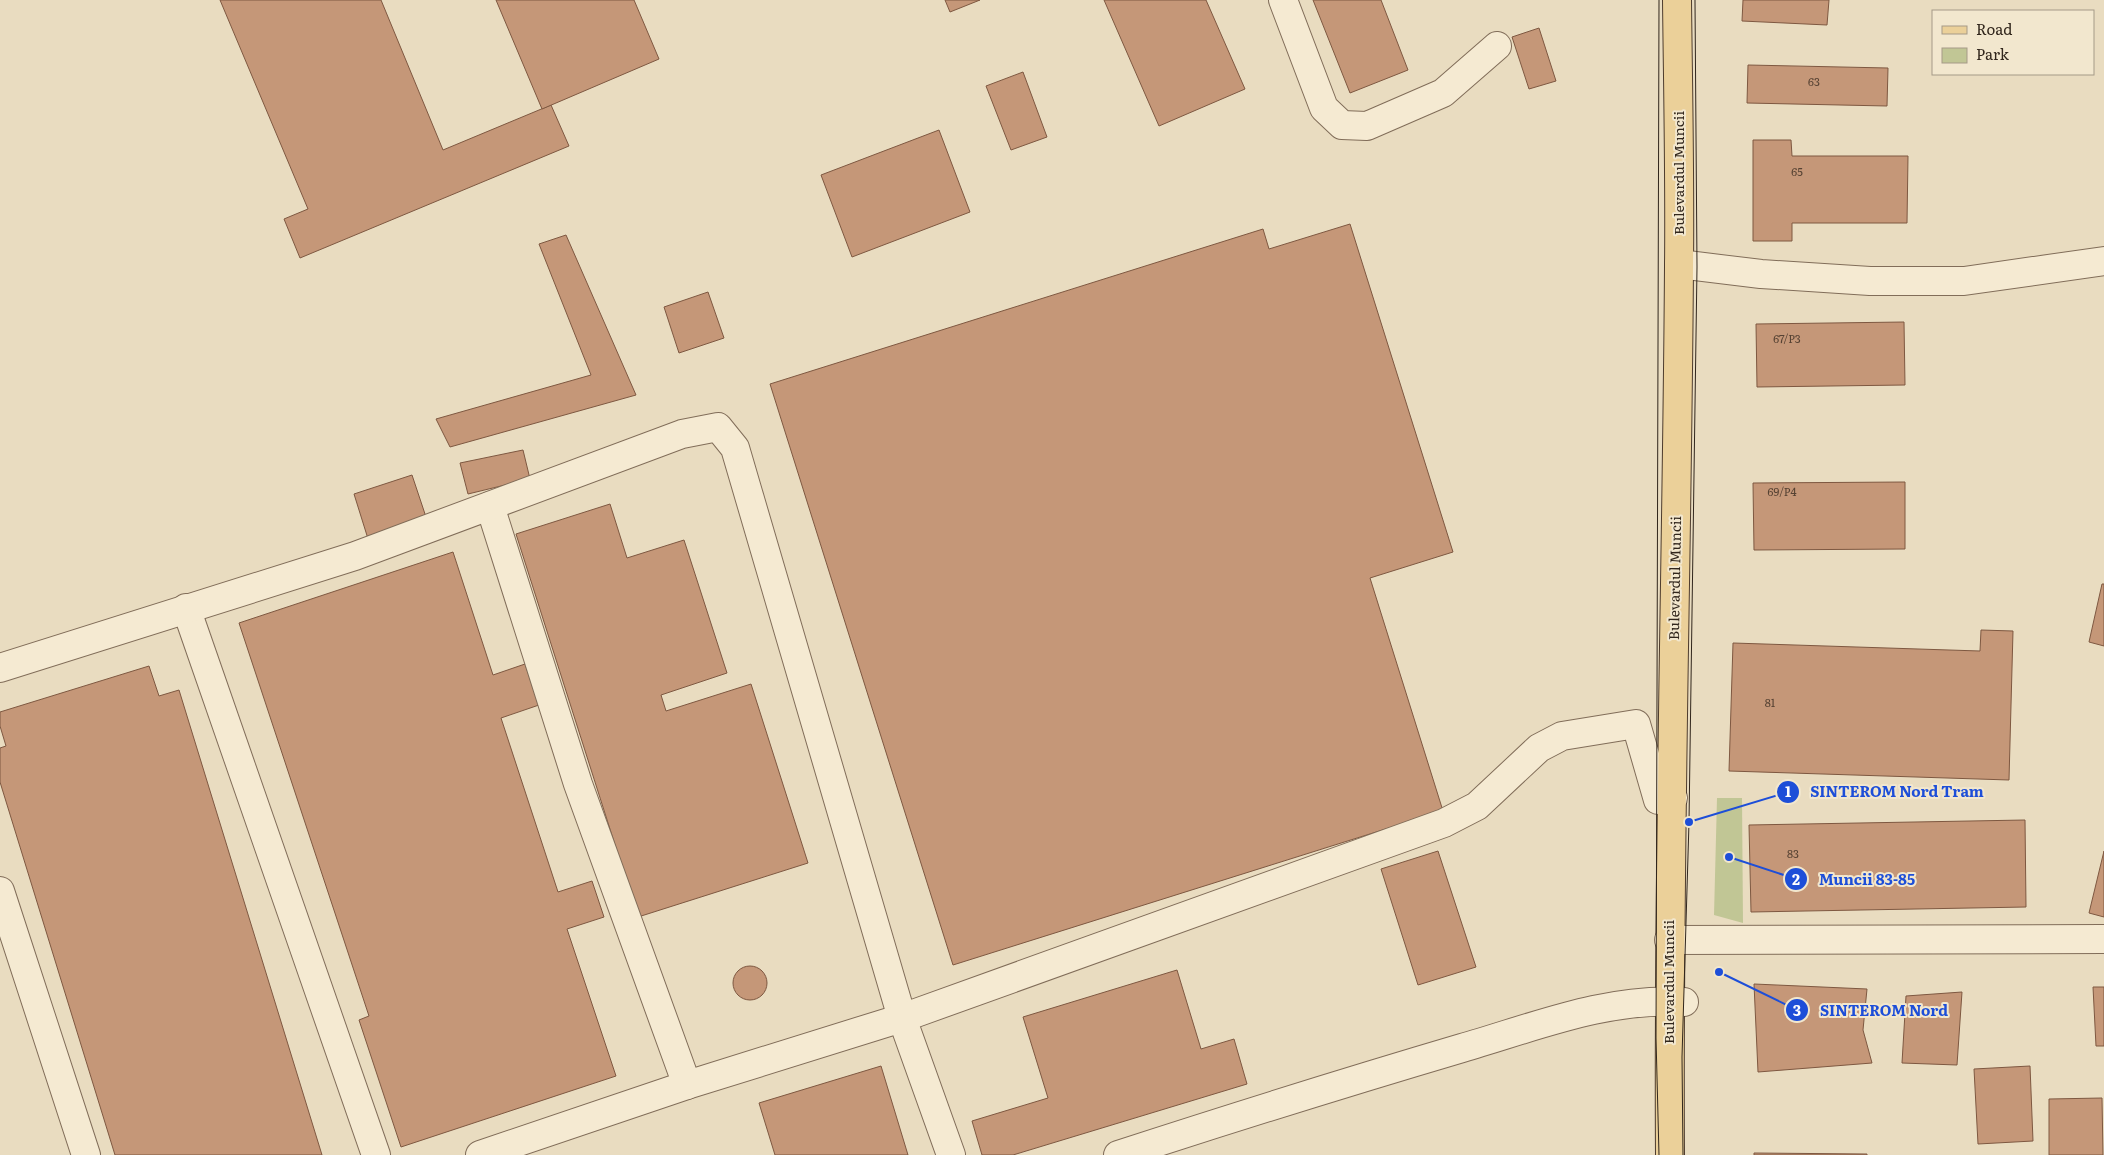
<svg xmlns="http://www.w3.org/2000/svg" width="2104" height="1155" viewBox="0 0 2104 1155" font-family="Literata,serif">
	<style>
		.green { fill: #c1c695 }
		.building { fill: #c59778; stroke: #7e5841 }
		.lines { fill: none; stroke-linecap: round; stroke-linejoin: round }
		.minor-casing { stroke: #816d59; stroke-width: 30 }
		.major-casing { stroke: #4e3c2d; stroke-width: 30 }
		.minor { stroke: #f5ead2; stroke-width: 28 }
		.major { stroke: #ebd099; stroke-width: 28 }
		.tram { stroke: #31261c; stroke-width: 1 }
		.labels { text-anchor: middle; stroke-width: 4; stroke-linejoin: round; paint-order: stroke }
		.number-label { font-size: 11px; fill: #564233 }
		.street-label { font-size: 14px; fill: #31261c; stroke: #f2e7ce }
		.leader { fill: none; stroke: #1d4ed8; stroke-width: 2 }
		.callout-dot { fill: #1d4ed8; stroke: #f2e7ce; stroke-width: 2 }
		.mark-label { font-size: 15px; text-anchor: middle; font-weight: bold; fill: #fff }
		.callout-label { font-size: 15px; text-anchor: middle; font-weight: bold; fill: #1d4ed8; stroke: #f2e7ce; stroke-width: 4; stroke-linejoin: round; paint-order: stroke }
	</style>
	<rect width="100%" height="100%" fill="#e9dcc0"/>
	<polygon class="green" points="1717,798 1742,798 1743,923 1714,915"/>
	<g class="building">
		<polygon points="220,0 381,0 443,150 551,105 569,146 300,258 284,219 308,209"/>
		<polygon points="496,0 634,0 659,59 542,109"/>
		<polygon points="945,0 980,0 950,12"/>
		<polygon points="1104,0 1206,0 1245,89 1159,126"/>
		<polygon points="1313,0 1381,0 1408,70 1350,93"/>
		<polygon points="1743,0 1829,0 1827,25 1742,21"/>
		<polygon points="1539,28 1556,81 1529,89 1512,37"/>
		<polygon points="1748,65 1888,68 1887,106 1747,103"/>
		<polygon points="1023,72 1047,137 1011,150 986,86"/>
		<polygon points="939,130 970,212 852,257 821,175"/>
		<polygon points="1753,140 1791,140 1792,156 1908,156 1907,223 1792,223 1792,241 1753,241"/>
		<polygon points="1350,224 1453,552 1370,578 1443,811 953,965 770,384 1263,229 1269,249"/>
		<polygon points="566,235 636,395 450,447 436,419 591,375 539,244"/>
		<polygon points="708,292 724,338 679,353 664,307"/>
		<polygon points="1904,322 1905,385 1757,387 1756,324"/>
		<polygon points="523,450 530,479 468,494 460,463"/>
		<polygon points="412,475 428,523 369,542 354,494"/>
		<polygon points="1905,482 1905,549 1754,550 1753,483"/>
		<polygon points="610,504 627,558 684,540 727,673 661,695 666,711 751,684 808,863 638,917 516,534"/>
		<polygon points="453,552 493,675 525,664 539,705 501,718 558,892 592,881 604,917 567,929 616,1076 401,1147 359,1020 369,1016 239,623"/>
		<polygon points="2102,584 2104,584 2104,646 2089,642"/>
		<polygon points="1981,630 2013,631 2009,780 1729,771 1733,643 1980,651"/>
		<polygon points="149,666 159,696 179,690 322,1155 115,1155 0,782 0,748 6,746 0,726 0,712"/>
		<polygon points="2025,820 2026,907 1751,912 1749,825"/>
		<polygon points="1438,851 1476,967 1418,985 1381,869"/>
		<polygon points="2104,851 2104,917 2089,913"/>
		<circle cx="750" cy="983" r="17"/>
		<polygon points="1177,970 1201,1049 1234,1039 1247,1084 1013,1155 982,1155 972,1121 1048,1098 1023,1017"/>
		<polygon points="1754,984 1867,989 1863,1030 1872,1063 1758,1072"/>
		<polygon points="2093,987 2104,987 2104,1046 2096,1046"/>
		<polygon points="1962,992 1957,1065 1902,1063 1906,996"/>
		<polygon points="881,1066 908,1155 775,1155 759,1103"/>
		<polygon points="2030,1066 2033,1141 1978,1144 1974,1069"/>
		<polygon points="2102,1098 2103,1155 2049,1155 2049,1099"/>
		<polygon points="1754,1153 1867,1154 1867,1155 1754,1155"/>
	</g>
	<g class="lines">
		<defs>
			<g id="minor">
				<polyline points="1283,0 1324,108 1342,125 1367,126 1443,93 1497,46"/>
				<polyline points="1679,264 1761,274 1870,281 1964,281 2104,261"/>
				<polyline points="490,506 578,784 687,1085"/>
				<polyline points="186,608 376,1155"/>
				<polyline points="0,668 355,556 682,434 718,427 735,448 902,1018 951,1155"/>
				<polyline points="0,891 86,1155"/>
				<polyline points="1669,940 2104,939"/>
				<polyline points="480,1155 687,1085 902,1018 1444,823 1477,806 1539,748 1562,736 1636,724 1658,800 1673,798"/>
				<path d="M1118 1155C1232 1118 1347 1082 1462 1048 1535 1027 1607 997 1684 1002"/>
			</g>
			<path id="major" d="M1670 1155C1668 859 1677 563 1679 267 1680 178 1678 89 1677 0"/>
		</defs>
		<use href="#minor" class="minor-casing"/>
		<use href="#major" class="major-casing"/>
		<use href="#minor" class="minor"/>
		<use href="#major" class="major"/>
		<g class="tram">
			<polyline points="1659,1155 1656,1038 1659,0"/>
			<polyline points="1683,1155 1682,1057 1689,822 1697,267 1695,0"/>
		</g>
	</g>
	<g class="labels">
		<g class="number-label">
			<text x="1814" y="86">63</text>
			<text x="1797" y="176">65</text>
			<text x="1787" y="343">67/P3</text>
			<text x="1782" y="496">69/P4</text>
			<text x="1770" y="707">81</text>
			<text x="1793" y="858">83</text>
		</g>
		<g class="street-label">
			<text transform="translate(1679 173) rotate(-90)" y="5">Bulevardul Muncii</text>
			<text transform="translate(1675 578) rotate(-89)" y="5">Bulevardul Muncii</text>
			<text transform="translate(1669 982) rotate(-90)" y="5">Bulevardul Muncii</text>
		</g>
	</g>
	<path class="leader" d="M1689 822L1788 792M1729 857L1796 879M1719 972L1797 1010"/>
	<g class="callout-dot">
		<circle cx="1689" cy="822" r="5"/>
		<circle cx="1729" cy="857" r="5"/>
		<circle cx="1719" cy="972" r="5"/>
		<circle cx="1788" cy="792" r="12"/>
		<circle cx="1796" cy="879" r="12"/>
		<circle cx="1797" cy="1010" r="12"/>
	</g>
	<g class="mark-label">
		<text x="1788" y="797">1</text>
		<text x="1796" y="885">2</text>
		<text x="1797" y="1016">3</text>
	</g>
	<g class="callout-label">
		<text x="1897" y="797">SINTEROM Nord Tram</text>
		<text x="1867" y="885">Muncii 83-85</text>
		<text x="1884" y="1016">SINTEROM Nord</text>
	</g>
	<rect x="1932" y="10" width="162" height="65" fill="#f2e7ce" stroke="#a59a87"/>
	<rect x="1942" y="26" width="25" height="8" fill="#ebd099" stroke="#a59a87"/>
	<text x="1976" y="35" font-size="15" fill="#31261c">Road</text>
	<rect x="1942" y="48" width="25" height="15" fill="#c1c695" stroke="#a59a87"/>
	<text x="1976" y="60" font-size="15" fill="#31261c">Park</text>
</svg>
